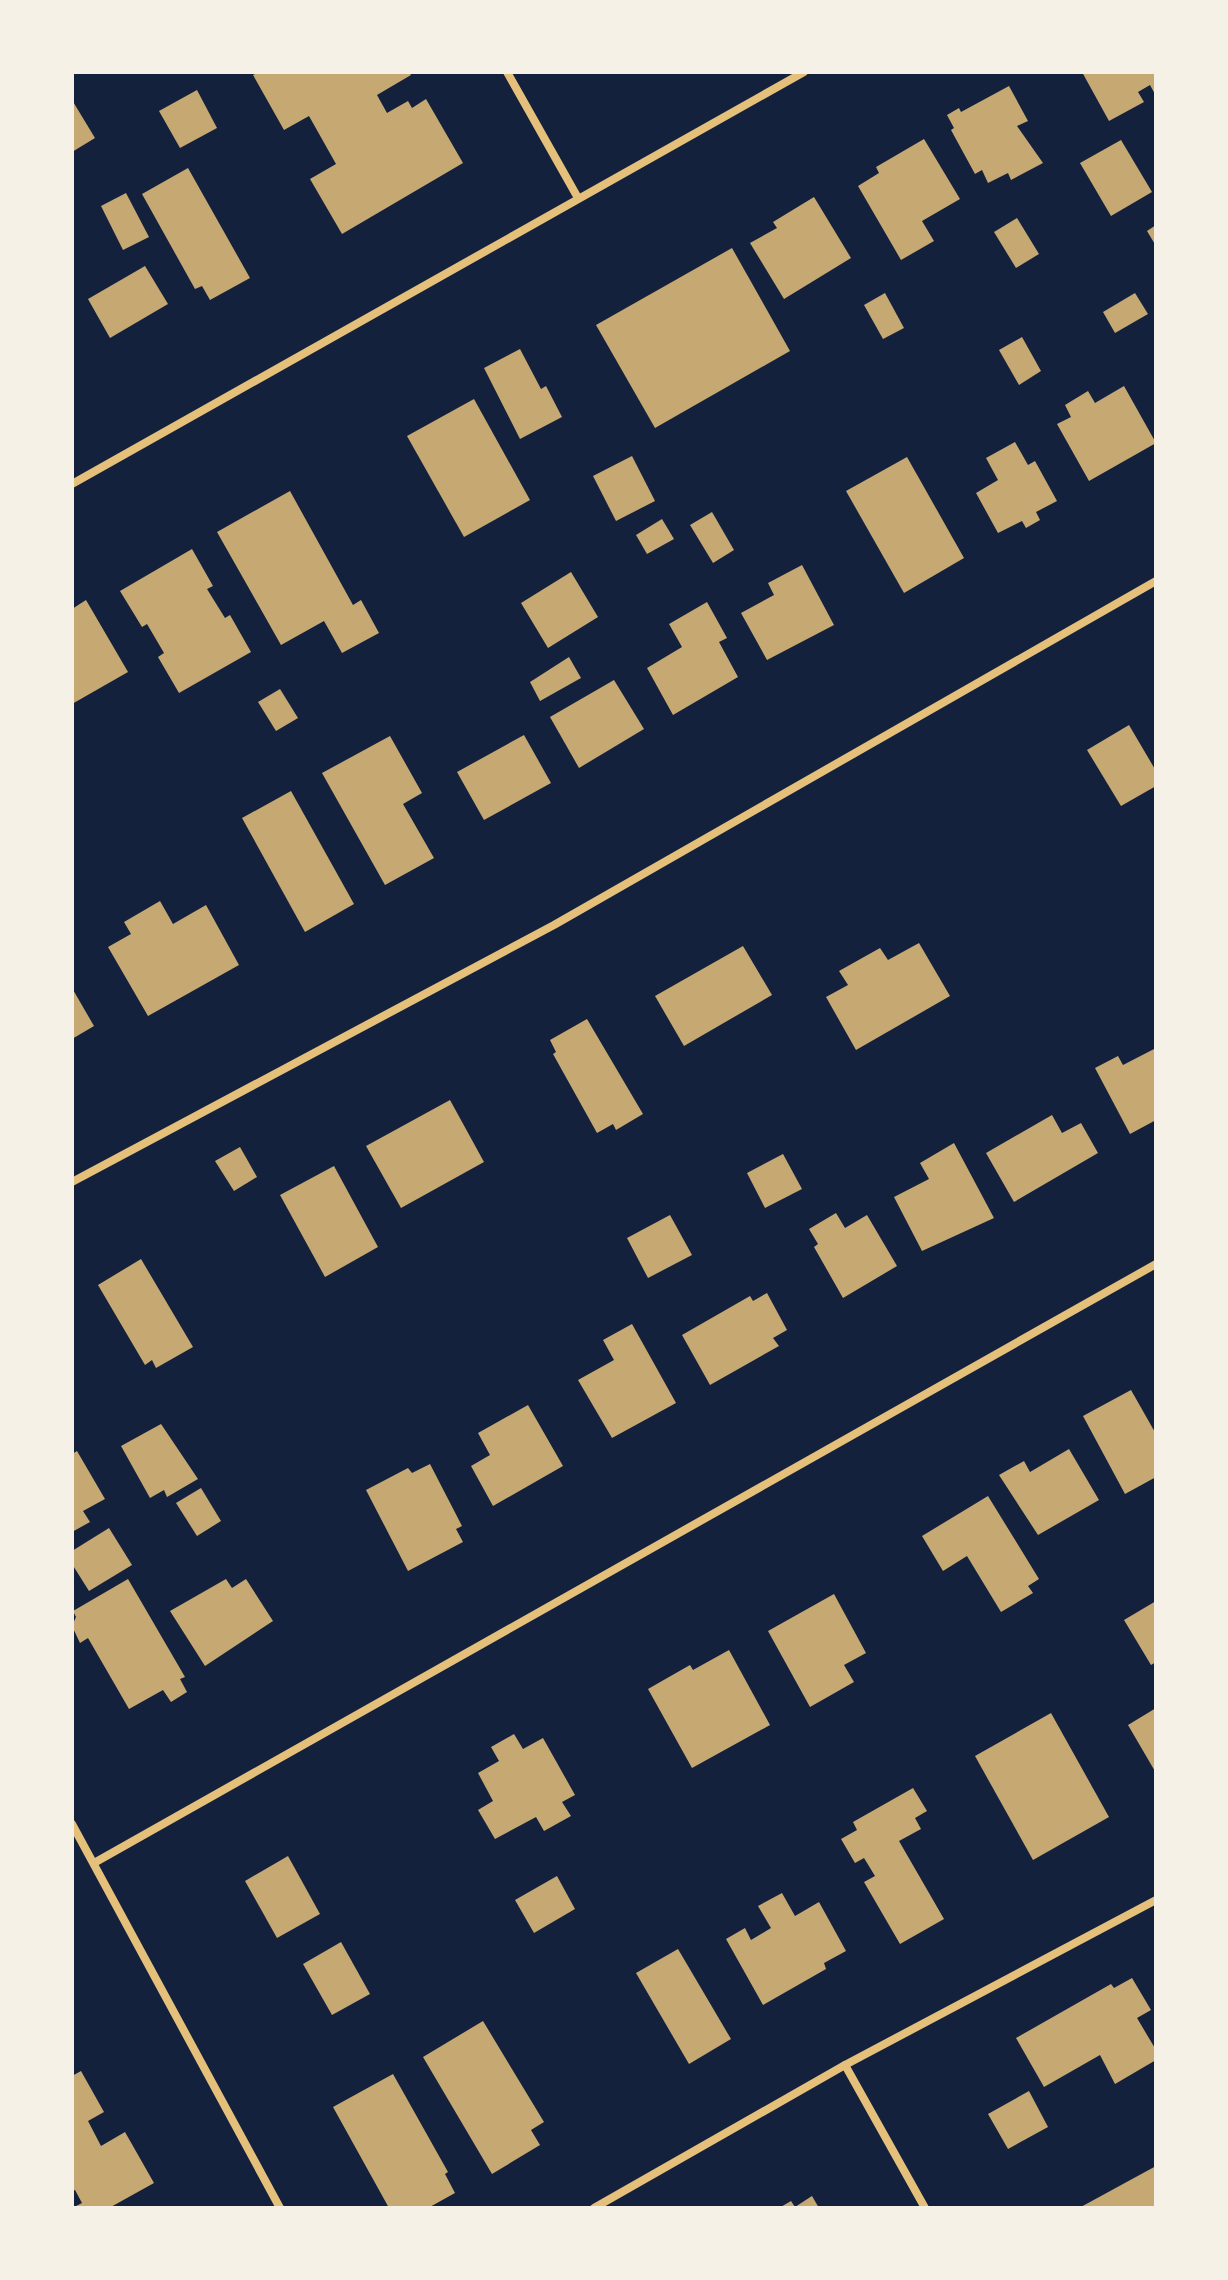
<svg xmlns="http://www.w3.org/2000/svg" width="1228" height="2280" viewBox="0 0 1228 2280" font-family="'Space Grotesk',sans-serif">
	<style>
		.building { fill: #c6a872 }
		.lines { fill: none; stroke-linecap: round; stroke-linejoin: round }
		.minor { stroke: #e5c07b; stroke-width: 8 }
	</style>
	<rect width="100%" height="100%" fill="#14213d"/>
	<g class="building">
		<polygon points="259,72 409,72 411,75 377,95 387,113 408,101 412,108 426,99 463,163 342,234 310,179 336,164 309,116 284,130 253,75"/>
		<polygon points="1082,72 1156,72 1156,96 1150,85 1138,92 1144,102 1109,121"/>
		<polygon points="1009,86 1028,121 1017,126 1043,163 1011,180 1008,173 988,183 982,170 975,174 951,130 954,128 947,115 959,108 961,112"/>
		<polygon points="197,90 217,128 180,148 159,111"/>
		<polygon points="72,100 95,138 72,152"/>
		<polygon points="924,139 960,199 922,221 934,241 901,260 858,186 879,173 876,167"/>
		<polygon points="1121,140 1152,192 1111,216 1080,163"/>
		<polygon points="188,168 250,278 210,300 202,286 195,289 142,194"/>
		<polygon points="126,193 149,237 123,250 101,206"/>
		<polygon points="814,197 851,258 784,299 750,243 777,228 773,222"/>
		<polygon points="1017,218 1039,254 1016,268 994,232"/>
		<polygon points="1156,225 1156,246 1147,231"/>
		<polygon points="732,248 790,351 655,428 596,325"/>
		<polygon points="145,266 168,304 110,338 88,299"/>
		<polygon points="885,293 904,328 883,339 864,305"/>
		<polygon points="1135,293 1148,314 1115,333 1103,312"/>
		<polygon points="1022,337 1041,371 1019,385 999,350"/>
		<polygon points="520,349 541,389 546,386 562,417 520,439 484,368"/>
		<polygon points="1124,386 1156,443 1089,481 1057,424 1071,417 1065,405 1088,391 1095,403"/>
		<polygon points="474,399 530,500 464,537 407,436"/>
		<polygon points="1015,442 1028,465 1035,461 1057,501 1036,512 1040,520 1026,528 1022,521 998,533 976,493 998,480 986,458"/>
		<polygon points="632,456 655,501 616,521 593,476"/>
		<polygon points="907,457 964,558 904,593 846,491"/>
		<polygon points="290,491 353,605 361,600 379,633 342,653 324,621 281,645 217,532"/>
		<polygon points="712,512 734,550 713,563 690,525"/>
		<polygon points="662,519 674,539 647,554 636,535"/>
		<polygon points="192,549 213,586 207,589 225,618 230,615 251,652 179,693 158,657 164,653 147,624 142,627 120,591"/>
		<polygon points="802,565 834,625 767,660 741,613 774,595 768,583"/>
		<polygon points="571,572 598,617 548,648 521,603"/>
		<polygon points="86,600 128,672 72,704 72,609"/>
		<polygon points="707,602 727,638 719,642 738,677 673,715 647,668 682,647 669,624"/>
		<polygon points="569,657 581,678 540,701 530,682"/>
		<polygon points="614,680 644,729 579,768 550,717"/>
		<polygon points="280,689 298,718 276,731 258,702"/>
		<polygon points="1129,725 1156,771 1156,786 1121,806 1087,750"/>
		<polygon points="524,735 551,783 484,820 457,772"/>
		<polygon points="390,736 422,793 403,804 434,858 385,885 322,773"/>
		<polygon points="291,791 354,904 305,932 242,818"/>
		<polygon points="160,901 173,924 206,905 239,965 148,1016 108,947 131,934 124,922"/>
		<polygon points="919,943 950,996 856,1050 826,997 848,985 839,971 880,948 888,960"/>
		<polygon points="743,946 772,995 684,1046 655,996"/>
		<polygon points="72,988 94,1026 72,1039"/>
		<polygon points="587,1019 643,1114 616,1130 613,1124 597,1133 553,1054 556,1052 550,1040"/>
		<polygon points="1156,1048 1156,1120 1130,1134 1095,1068 1118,1056 1123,1065"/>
		<polygon points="450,1100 484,1162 401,1208 366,1146"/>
		<polygon points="1052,1115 1062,1133 1081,1123 1098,1153 1014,1202 986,1153"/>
		<polygon points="954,1143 994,1218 922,1251 894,1197 929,1179 920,1163"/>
		<polygon points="240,1147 257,1177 234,1191 215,1161"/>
		<polygon points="783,1154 802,1189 765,1208 747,1173"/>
		<polygon points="334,1166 378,1247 325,1277 280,1195"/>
		<polygon points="836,1213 845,1228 867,1215 897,1266 843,1298 814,1247 818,1244 809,1229"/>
		<polygon points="670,1215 692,1255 648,1278 627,1238"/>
		<polygon points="141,1259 193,1347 156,1368 152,1360 145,1365 98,1285"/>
		<polygon points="767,1293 787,1330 773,1338 779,1346 710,1385 682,1335 750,1296 753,1301"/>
		<polygon points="632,1324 676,1403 612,1438 578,1380 614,1360 603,1340"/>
		<polygon points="1131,1390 1156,1434 1156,1477 1125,1494 1083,1416"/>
		<polygon points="528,1405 563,1466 493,1506 471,1466 490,1455 478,1433"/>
		<polygon points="161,1424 198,1479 167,1497 164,1490 150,1498 121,1446"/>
		<polygon points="1069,1449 1099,1500 1038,1535 999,1475 1024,1461 1030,1472"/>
		<polygon points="77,1451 105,1499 83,1511 90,1522 72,1532 72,1454"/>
		<polygon points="430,1464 462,1526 456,1529 463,1542 408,1571 366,1490 408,1468 412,1473"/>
		<polygon points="201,1488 221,1521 197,1536 176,1503"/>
		<polygon points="988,1496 1039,1579 1028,1586 1033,1593 1001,1612 967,1556 943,1571 922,1536"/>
		<polygon points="109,1528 132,1565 89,1591 72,1564 72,1551"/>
		<polygon points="128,1579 185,1677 180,1679 187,1692 171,1702 163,1690 129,1709 88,1638 80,1643 72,1626 76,1617 73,1611"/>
		<polygon points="226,1579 232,1588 246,1579 273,1621 205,1666 170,1611"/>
		<polygon points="834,1594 866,1653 844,1665 854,1682 810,1707 768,1631"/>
		<polygon points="1156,1601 1156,1662 1151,1665 1124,1620"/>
		<polygon points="729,1650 770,1725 692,1768 648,1689 690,1665 693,1670"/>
		<polygon points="1156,1708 1156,1773 1128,1725"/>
		<polygon points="1051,1713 1109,1817 1033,1860 975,1756"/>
		<polygon points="514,1734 523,1749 543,1738 575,1795 562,1802 571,1816 544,1831 536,1817 495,1839 478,1810 493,1801 478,1773 499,1761 491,1747"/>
		<polygon points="913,1788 927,1811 915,1818 921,1829 899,1841 944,1919 900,1944 864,1882 875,1876 864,1858 855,1863 841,1839 857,1830 853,1822"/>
		<polygon points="288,1856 320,1914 277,1938 245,1881"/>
		<polygon points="557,1876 575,1909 534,1933 515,1900"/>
		<polygon points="782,1893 795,1916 819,1902 846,1951 824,1963 826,1969 763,2005 726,1939 745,1928 751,1940 771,1928 758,1906"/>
		<polygon points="341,1942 370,1994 332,2015 303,1964"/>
		<polygon points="678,1949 731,2039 689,2064 636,1973"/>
		<polygon points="1132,1978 1151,2010 1137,2018 1156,2050 1156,2060 1115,2084 1100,2055 1044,2087 1016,2038 1111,1984 1114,1988"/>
		<polygon points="483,2021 544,2122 531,2130 540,2145 492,2174 423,2057"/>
		<polygon points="81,2071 104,2112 88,2121 101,2146 125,2132 154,2183 109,2208 72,2208 82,2203 75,2190 72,2191 72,2076"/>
		<polygon points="393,2074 448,2172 445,2174 455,2193 428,2208 389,2208 333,2107"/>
		<polygon points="1029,2091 1048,2127 1008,2149 988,2114"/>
		<polygon points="1156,2166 1156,2208 1079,2208"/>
		<polygon points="812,2196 819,2208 779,2208 791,2201 795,2207"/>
	</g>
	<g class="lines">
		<g class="minor">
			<polyline points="507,72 578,198"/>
			<polyline points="72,484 804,72"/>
			<polyline points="72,1182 554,925 1156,581"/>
			<polyline points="72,1824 280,2208"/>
			<polyline points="94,1863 1156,1264"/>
			<polyline points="845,2065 925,2208"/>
			<polyline points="594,2208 845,2065 1156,1900"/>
		</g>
	</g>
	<rect width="1228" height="2280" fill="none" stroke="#f6f1e7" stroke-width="148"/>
</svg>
